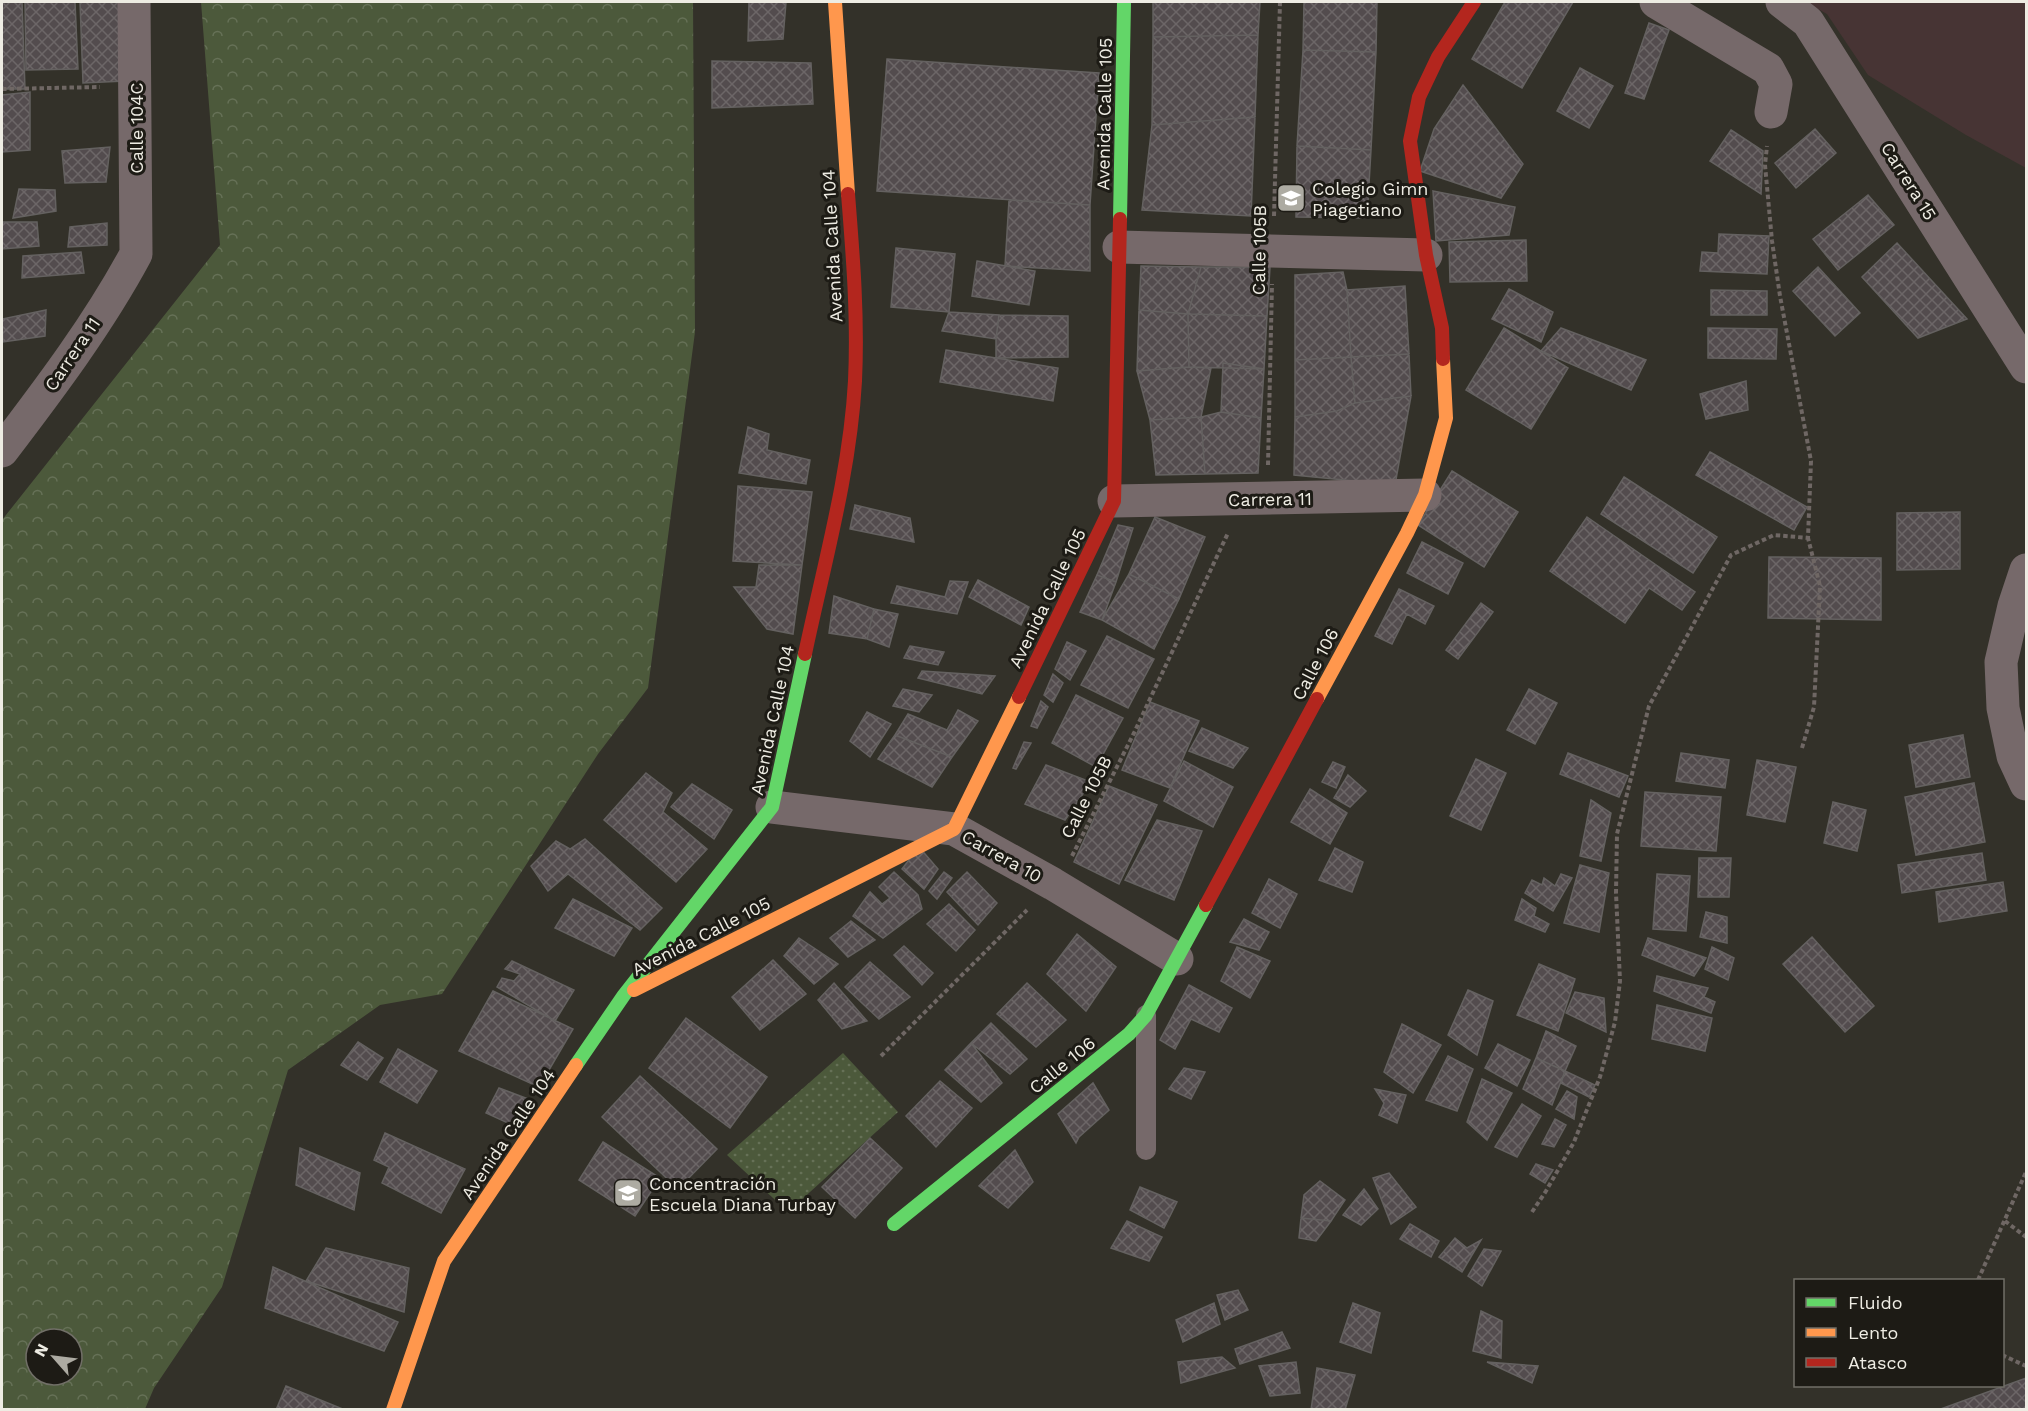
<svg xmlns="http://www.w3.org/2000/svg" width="2028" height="1411" font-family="'Work Sans',sans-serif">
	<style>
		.education { fill: #473434 }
		.grass { fill: url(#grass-dots) }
		.forest { fill: url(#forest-crowns); fill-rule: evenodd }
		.building { fill: url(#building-cross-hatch); stroke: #646160; stroke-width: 1.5 }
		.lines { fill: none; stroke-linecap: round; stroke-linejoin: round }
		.path { stroke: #6f6764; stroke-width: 4; stroke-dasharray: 4.5 3; stroke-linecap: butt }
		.lane { stroke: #76696a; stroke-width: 20 }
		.street { stroke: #76696a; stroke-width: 33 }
		.fast { stroke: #63d668; stroke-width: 14 }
		.slow { stroke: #ff974d; stroke-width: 14 }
		.jam { stroke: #b3261e; stroke-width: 14 }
		.labels { text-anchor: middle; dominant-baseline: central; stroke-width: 6; stroke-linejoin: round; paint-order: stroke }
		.street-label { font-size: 18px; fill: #eeece3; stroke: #1d1b15 }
		.poi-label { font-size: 18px; fill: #eeece3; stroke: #1d1b15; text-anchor: start }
	</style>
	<defs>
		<pattern id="grass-dots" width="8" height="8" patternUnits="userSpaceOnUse" patternTransform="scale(1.5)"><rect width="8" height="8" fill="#4c593b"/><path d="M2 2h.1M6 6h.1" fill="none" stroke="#667157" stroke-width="1.8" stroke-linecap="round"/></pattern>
		<pattern id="forest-crowns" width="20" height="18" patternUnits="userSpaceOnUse" patternTransform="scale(1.5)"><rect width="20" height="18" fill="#4c593b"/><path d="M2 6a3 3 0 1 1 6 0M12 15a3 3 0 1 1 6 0" fill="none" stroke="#667157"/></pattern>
		<pattern id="building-cross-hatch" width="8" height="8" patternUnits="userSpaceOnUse" patternTransform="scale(1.5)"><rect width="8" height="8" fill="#534c4e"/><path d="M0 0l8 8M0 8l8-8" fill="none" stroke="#6c6667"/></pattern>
	</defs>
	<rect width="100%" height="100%" fill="#333129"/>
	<!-- education -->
	<path class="education" d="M1805,2H2026V168L1966,135L1868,75L1827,14Z"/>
	<!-- grass -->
	<path class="grass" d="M843,1053L898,1112L788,1212L727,1155Z"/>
	<!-- forest -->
	<path class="forest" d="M201,2H693L695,332L648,688L598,754L442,994L380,1005L288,1070L222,1287L154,1388L145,1409H2V520L220,245ZM36,1339H72V1375H36Z"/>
	<!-- building -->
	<path class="building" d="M2,2H22L25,89H2Z
		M25,2H75L78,69L26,70Z
		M80,2H121L125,81L83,83Z
		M749,2H786L783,39L748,41Z
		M1153,2H1260L1258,35L1153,37Z
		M1304,2H1377L1376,52L1303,50Z
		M1505,2H1573L1522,88L1472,59Z
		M1649,23L1669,30L1644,99L1625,93Z
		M1258,35L1255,117L1152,125L1153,37Z
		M1303,50L1376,52L1371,150L1297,146Z
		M887,59L1099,73L1090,205L877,191Z
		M712,61L811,63L813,104L712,108Z
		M1580,68L1613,86L1589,128L1557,111Z
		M1463,85L1523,164L1501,198L1420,171L1434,129Z
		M30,92V150L2,152V95Z
		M1255,117L1251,216L1142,210L1152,125Z
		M1815,129L1836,153L1796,188L1775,163Z
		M1731,130L1763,151L1761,194L1710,161Z
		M1297,146L1371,150L1367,218L1296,217Z
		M110,147L106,182L65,183L62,151Z
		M19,189L55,190L56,211L13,218Z
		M1433,191L1515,207L1509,235L1436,241Z
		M1868,195L1894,225L1838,270L1813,239Z
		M1009,200L1090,205V271L1005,266Z
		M2,222H37L39,246L2,249Z
		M107,223V245L68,247L70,227Z
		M1719,234L1769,236L1767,274L1700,271L1702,252L1718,253Z
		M1526,240L1527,281L1450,282L1449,242Z
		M1897,243L1967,319L1918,338L1862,277Z
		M896,248L955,254L949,312L891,307Z
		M81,252L84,273L22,278L23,256Z
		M977,261L1035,271L1029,305L972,296Z
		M1141,266L1201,267L1188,314L1139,310Z
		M1201,267H1270L1267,316L1188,314Z
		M1818,267L1860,313L1835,336L1793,291Z
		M1343,272L1347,290L1351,357L1295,360V275Z
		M1405,286L1409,354L1351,357L1347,290Z
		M1509,289L1553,312L1541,342L1492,319Z
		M1711,290L1767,291V315H1711Z
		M46,310L45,336L3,342L2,319Z
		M1139,310L1188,314L1189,367L1137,371Z
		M949,312L999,315L996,339L942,331Z
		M1188,314L1267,316L1264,369L1189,367Z
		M999,315L1068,316V357L996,358V339Z
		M1504,328L1568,368L1531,429L1466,390Z
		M1561,328L1646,360L1631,390L1541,351Z
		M1708,328L1777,329L1776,359L1708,358Z
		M946,350L1058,368L1053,401L940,382Z
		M1409,354L1411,396L1355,403L1351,357Z
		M1351,357L1355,403L1337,411L1295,417V360Z
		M1223,363L1264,369L1261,418L1221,412Z
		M1189,367L1211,368L1201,417L1150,420L1137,371Z
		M1746,381L1748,410L1706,419L1700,394Z
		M1411,396L1395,485L1294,475L1295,417L1337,411L1355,403Z
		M1221,412L1261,418L1258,473L1205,474L1201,417Z
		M1201,417L1205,474L1156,475L1150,420Z
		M748,427L769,434L767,450L810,460L806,484L739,473Z
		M1710,452L1807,507L1794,530L1696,475Z
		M1452,471L1518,512L1484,567L1418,525Z
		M1624,477L1717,537L1693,573L1601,514Z
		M738,486L812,492L802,565L733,561Z
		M855,505L910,518L914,542L850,529Z
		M1960,512V569L1897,570V513Z
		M1155,517L1205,537L1179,599L1129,574Z
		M1587,517L1695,592L1682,610L1649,588L1625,623L1550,571Z
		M1118,525L1133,528L1116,582L1097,575Z
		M1422,542L1463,563L1448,594L1407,573Z
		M1769,557L1881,558V620L1768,618Z
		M759,565H802L793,634L767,629L734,587H756Z
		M1129,574L1179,599L1154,649L1102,620Z
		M1097,575L1116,582L1102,620L1080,612Z
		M978,580L1029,607L1021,625L969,597Z
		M950,581L968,582L957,614L891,603L897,586L945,597Z
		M1399,589L1434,606L1425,624L1407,614L1392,644L1375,636Z
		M834,596L874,609L867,639L829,633Z
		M1481,603L1493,612L1458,659L1446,650Z
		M874,609L898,614L889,647L867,639Z
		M1107,636L1154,659L1128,708L1081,685Z
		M1067,642L1086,651L1070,680L1055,669Z
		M910,646L944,652L938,665L904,658Z
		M922,671L995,676L982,694L918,678Z
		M1053,674L1063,683L1053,702L1044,695Z
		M903,689L932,695L919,712L893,706Z
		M1529,689L1557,703L1535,744L1507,730Z
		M1076,695L1123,718L1096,767L1052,743Z
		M1041,701L1048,707L1037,728L1031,726Z
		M1150,702L1199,721L1170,788L1122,770Z
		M958,710L978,721L952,757L895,735L908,714L947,730Z
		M867,712L891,724L870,757L850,741Z
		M1202,728L1248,748L1233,768L1189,751Z
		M895,735L952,757L932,787L878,759Z
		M1963,735L1970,777L1916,787L1909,745Z
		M1024,742L1031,743L1016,769L1013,768Z
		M1568,753L1628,776L1619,797L1560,774Z
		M1681,753L1729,760L1725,788L1676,781Z
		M1476,759L1506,773L1481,830L1450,816Z
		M1757,760L1796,767L1785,822L1747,815Z
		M1184,761L1233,787L1213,827L1164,801Z
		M1333,762L1345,767L1336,788L1322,782Z
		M1046,765L1091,782L1065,820L1025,804Z
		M646,773L672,793L663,812L707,849L676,882L604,820Z
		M1348,775L1366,791L1350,807L1334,798Z
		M1974,783L1985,842L1916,855L1905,797Z
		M692,784L732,810L714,839L671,807Z
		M1109,786L1157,805L1119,884L1074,862Z
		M1310,789L1347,813L1330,844L1291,822Z
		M1645,792L1721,797L1716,851L1641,846Z
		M1591,800L1611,813L1601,861L1580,856Z
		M1833,802L1866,810L1857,851L1824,843Z
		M1157,820L1202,831L1174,900L1125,880Z
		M585,839L662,908L640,930L568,874L548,891L531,866L556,841L570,849Z
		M919,847L938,869L924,889L902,869Z
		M1335,848L1363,862L1352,892L1319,880Z
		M1982,853L1986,880L1902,893L1898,865Z
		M1699,858H1731L1729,897H1698Z
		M1580,865L1609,873L1599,932L1564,923Z
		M894,872L918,895L922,909L883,938L853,916L870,892L882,904L890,898L879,887Z
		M944,872L952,878L937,899L929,891Z
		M967,872L997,903L978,925L947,892Z
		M1561,874L1572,878L1553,911L1525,893L1532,880L1542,885L1544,878L1555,886Z
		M1657,874L1690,876L1686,931L1653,929Z
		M1269,879L1297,894L1280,928L1252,913Z
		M2003,882L2007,911L1939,922L1936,892Z
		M573,899L632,928L614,956L555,928Z
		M1522,899L1536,908L1534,916L1549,924L1545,932L1515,920Z
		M949,904L975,930L956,951L927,924Z
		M1706,912L1727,917V943L1700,937Z
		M1244,919L1269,932L1259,950L1230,942Z
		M851,921L875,940L848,957L830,938Z
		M1077,934L1116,967L1086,1011L1047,974Z
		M1812,937L1874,1006L1845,1032L1783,964Z
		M799,938L838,964L814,984L784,956Z
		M1648,938L1706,958L1694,976L1642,955Z
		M904,946L933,973L922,985L894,955Z
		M1237,947L1270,961L1250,998L1221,981Z
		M1712,947L1734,958L1728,980L1705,969Z
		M773,960L806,994L760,1030L732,997Z
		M512,961L574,990L555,1021L497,987L502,978L514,981L520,974L505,969Z
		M870,962L910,997L879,1019L845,987Z
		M1539,964L1575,979L1558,1031L1517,1015Z
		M1657,976L1708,988L1704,997L1715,1002L1711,1013L1654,991Z
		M834,983L867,1021L842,1029L818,1000Z
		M1027,983L1066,1020L1036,1047L997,1014Z
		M1189,985L1232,1008L1219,1032L1191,1019L1175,1049L1160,1040Z
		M1468,990L1493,1001L1477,1055L1448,1035Z
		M493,991L573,1029L539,1087L459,1051Z
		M1575,992L1604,998L1606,1032L1566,1013Z
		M1657,1005L1712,1018L1705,1051L1652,1039Z
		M686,1018L767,1077L730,1128L649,1068Z
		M991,1023L1027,1059L1010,1074L971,1043Z
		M1402,1024L1441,1045L1413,1093L1384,1072Z
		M1546,1031L1576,1046L1565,1071L1536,1058Z
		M358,1042L383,1058L367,1080L341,1065Z
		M971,1043L1002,1083L981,1102L945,1070Z
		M1498,1044L1530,1060L1517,1086L1485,1068Z
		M398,1049L437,1071L417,1103L380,1082Z
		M1448,1056L1473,1069L1457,1111L1426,1100Z
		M1536,1058L1565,1071L1552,1105L1523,1089Z
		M1184,1068L1205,1072L1191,1099L1169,1089Z
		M1565,1071L1595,1085L1589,1097L1561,1083Z
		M640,1076L717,1149L678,1189L602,1117Z
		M1482,1079L1512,1093L1487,1140L1467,1122Z
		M940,1081L972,1108L936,1147L906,1116Z
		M1093,1083L1109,1110L1079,1137L1076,1143L1058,1114Z
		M499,1088L536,1102L521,1129L486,1113Z
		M1375,1089L1406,1095L1397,1123L1379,1115L1384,1103Z
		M1567,1091L1577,1097L1574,1119L1556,1109Z
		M1522,1104L1541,1116L1517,1157L1495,1147Z
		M1555,1119L1566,1125L1554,1147L1542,1144Z
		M385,1133L465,1169L441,1213L382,1183L389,1167L374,1160Z
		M870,1138L902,1168L855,1218L822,1187Z
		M603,1142L660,1178L635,1216L579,1180Z
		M300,1148L360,1173L354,1210L296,1185Z
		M1015,1150L1033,1182L1008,1208L979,1186Z
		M1536,1164L1553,1170L1545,1183L1530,1174Z
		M1389,1173L1416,1207L1391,1224L1373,1178Z
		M1320,1181L1345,1200L1331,1221L1301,1218L1304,1195Z
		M1140,1187L1177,1202L1164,1228L1130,1210Z
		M1364,1189L1378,1209L1361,1225L1343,1215Z
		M1301,1218L1331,1221L1316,1241L1299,1238Z
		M1127,1221L1162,1237L1149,1261L1111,1248Z
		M1410,1224L1439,1241L1431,1257L1400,1239Z
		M1455,1238L1467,1248L1481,1240L1462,1272L1439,1257Z
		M326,1248L409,1268L404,1312L306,1281Z
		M1484,1249L1501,1251L1482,1286L1468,1276Z
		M273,1267L398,1322L384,1351L265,1308Z
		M1238,1290L1248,1310L1225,1320L1217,1295Z
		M1214,1303L1220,1324L1183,1342L1176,1320Z
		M1353,1303L1380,1313L1371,1353L1340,1342Z
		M1481,1311L1502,1321L1501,1358L1473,1351Z
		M1282,1332L1290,1348L1240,1364L1235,1349Z
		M1222,1357L1235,1368L1181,1383L1178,1362Z
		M1296,1362L1300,1393L1270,1396L1259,1366Z
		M1487,1362L1538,1366L1532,1383Z
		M1317,1368L1355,1375L1345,1410H1311Z
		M2026,1378V1410H1938Z
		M286,1386L345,1410H276Z"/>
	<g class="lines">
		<!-- path -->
		<path class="path" d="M2,89L100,87
			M1274,216L1280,2
			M1268,465L1272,284
			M1802,748L1814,707L1820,586L1808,538
			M1072,856L1134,733L1228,533
			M881,1056L1027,910
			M1532,1212L1546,1191L1574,1142L1600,1077L1615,1022L1620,981L1616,893L1617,834L1649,706L1731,555L1774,535L1808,538L1811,461L1780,296L1772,241L1765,165L1767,146
			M2005,1221L2026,1237
			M1978,1280L2026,1172
			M2002,1355L2026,1366"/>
		<!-- lane -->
		<path class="lane" d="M1146,1015V1150"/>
		<!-- street -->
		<path class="street" d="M1656,2L1768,69L1776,84L1771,112
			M1782,2L1808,22L2026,367
			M1119,247L1426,255
			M2,451C50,388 99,323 136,254L134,2
			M1114,501L1425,495
			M2026,570L2014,606L2001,662L2003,708L2013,756L2026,784
			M772,807L954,829L1053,884L1177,959"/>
		<!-- fast -->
		<path class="fast" d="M1120,219L1124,2
			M576,1065L624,995L772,807L805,654
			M894,1224L1129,1034L1146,1015L1206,905"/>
		<!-- slow -->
		<path class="slow" d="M835,2L848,194
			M1317,699L1407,533L1425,495L1446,418L1443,359
			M634,990L954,829L1019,697
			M393,1410L444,1261L576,1065"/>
		<!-- jam -->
		<path class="jam" d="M1443,359L1442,328L1426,255L1410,141L1419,97L1438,57L1474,2
			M805,654C824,564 850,473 855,381C858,318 853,256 848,194
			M1019,697L1114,501L1120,219
			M1206,905L1317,699"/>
	</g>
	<!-- icons -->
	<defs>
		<g id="school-square" transform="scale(1.5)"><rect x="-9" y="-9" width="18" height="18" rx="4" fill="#adaba2" stroke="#1d1b15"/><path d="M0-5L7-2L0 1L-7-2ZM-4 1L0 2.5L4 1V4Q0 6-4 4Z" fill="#fff"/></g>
	</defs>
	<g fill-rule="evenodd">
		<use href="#school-square" x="1291" y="198"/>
		<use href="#school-square" x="628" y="1193"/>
	</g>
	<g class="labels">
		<!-- street labels -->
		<g class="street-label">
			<text transform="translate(1104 114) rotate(-89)">Avenida Calle 105</text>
			<text transform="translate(136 128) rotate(-90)">Calle 104C</text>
			<text transform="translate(1909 181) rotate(58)">Carrera 15</text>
			<text transform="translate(832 246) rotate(-93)">Avenida Calle 104</text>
			<text transform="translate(1259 250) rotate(-89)">Calle 105B</text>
			<text transform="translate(72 354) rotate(-56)">Carrera 11</text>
			<text transform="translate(1270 499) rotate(-1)">Carrera 11</text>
			<text transform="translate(1047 598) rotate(-64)">Avenida Calle 105</text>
			<text transform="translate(1315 664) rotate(-62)">Calle 106</text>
			<text transform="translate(772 720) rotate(-78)">Avenida Calle 104</text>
			<text transform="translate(1086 797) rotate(-63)">Calle 105B</text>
			<text transform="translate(1002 856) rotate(29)">Carrera 10</text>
			<text transform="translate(701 936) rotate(-27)">Avenida Calle 105</text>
			<text transform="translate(1062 1065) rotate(-39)">Calle 106</text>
			<text transform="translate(508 1134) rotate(-56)">Avenida Calle 104</text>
		</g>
		<!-- poi labels -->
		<g class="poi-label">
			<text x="1312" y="188">Colegio Gimn<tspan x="1312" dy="21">Piagetiano</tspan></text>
			<text x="649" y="1183">Concentración<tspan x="649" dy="21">Escuela Diana Turbay</tspan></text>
		</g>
	</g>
	<!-- border -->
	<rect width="2028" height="1411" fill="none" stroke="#eeece3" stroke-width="6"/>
	<!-- legend -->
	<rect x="1794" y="1279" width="210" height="108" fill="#1d1b15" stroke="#716f67" stroke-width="1.5"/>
	<rect x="1806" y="1298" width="30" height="9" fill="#63d668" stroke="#716f67" stroke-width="1.5"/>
	<text x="1848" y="1309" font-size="18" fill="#eeece3">Fluido</text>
	<rect x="1806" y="1328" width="30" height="9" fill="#ff974d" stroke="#716f67" stroke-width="1.5"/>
	<text x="1848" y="1339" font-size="18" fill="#eeece3">Lento</text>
	<rect x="1806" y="1358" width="30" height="9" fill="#b3261e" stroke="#716f67" stroke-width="1.5"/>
	<text x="1848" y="1369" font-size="18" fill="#eeece3">Atasco</text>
	<!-- north arrow -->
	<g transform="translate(54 1357) rotate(298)"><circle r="28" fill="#1d1b15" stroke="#716f67" stroke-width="1.5"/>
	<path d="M0-4.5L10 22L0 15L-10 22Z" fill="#adaba2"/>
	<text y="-9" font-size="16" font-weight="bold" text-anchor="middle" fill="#eeece3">N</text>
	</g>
</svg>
